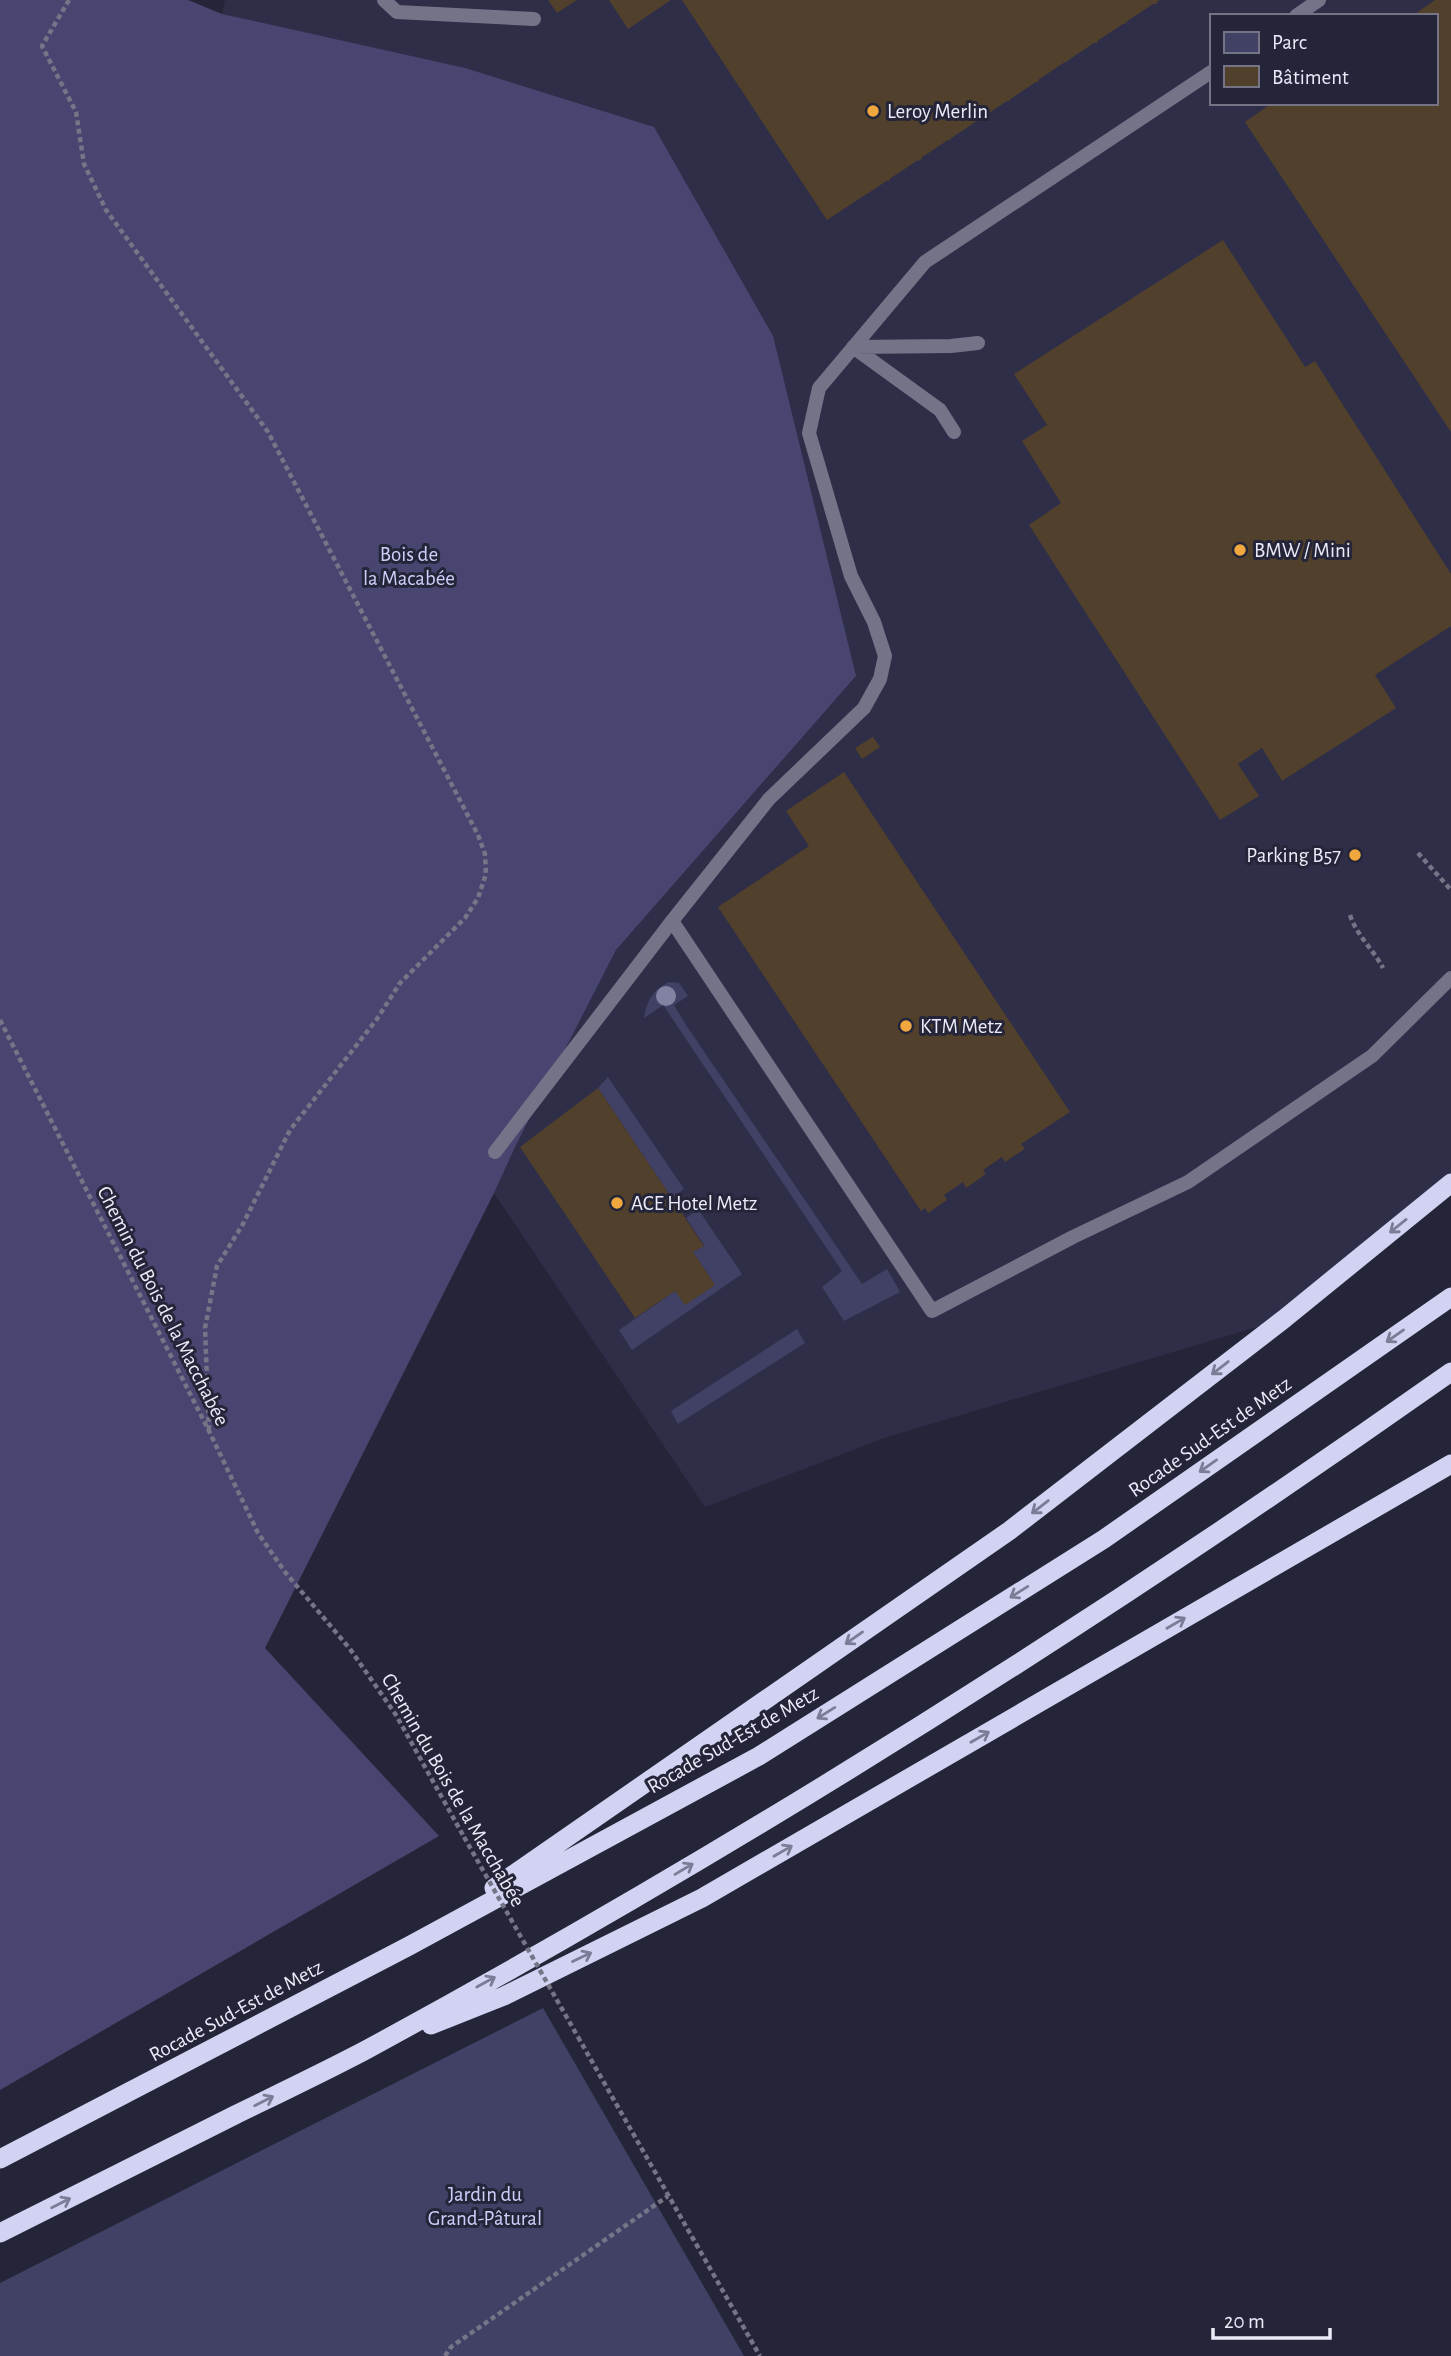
<svg xmlns="http://www.w3.org/2000/svg" width="1451" height="2356" font-family="'Alegreya Sans',sans-serif">
	<style>
		.built { fill: #2f2e49; fill-rule: evenodd }
		.green { fill: #414065 }
		.forest { fill: #484671 }
		.building { fill: #50402c }
		.lines { fill: none; stroke-linecap: round; stroke-linejoin: round }
		.path { stroke: #757587; stroke-width: 4.5; stroke-dasharray: 5 3.5; stroke-linecap: butt }
		.service { stroke: #747488; stroke-width: 14 }
		.trunk { stroke: #d2d2f2; stroke-width: 19 }
		.path-bridge { stroke: #757587; stroke-width: 4.5; stroke-dasharray: 5 3.5; stroke-linecap: butt }
		.tree { fill: #8282a3 }
		.oneway { stroke: #7c7c96 }
		.poi-dot { fill: #efa73e; stroke: #252539; stroke-width: 2.5 }
		.labels { text-anchor: middle; dominant-baseline: central; stroke-width: 6; stroke-linejoin: round; paint-order: stroke }
		.poi-label { font-size: 21px; fill: #eaeaf8; stroke: #252539; text-anchor: start }
		.park-label { font-size: 21px; fill: #cecefa; stroke: #252539 }
		.street-label { font-size: 21px; fill: #eaeaf8; stroke: #252539 }
	</style>
	<rect width="100%" height="100%" fill="#252539"/>
	<!-- built -->
	<path class="built" d="M225,0H1451V1183L1284,1319L887,1437L705,1507L494,1193L517,1143L616,950L856,676L222,14ZM1211,16H1435V103H1211Z"/>
	<!-- green -->
	<path class="green" d="M669,982L679,983L688,996L674,1005L686,1025L862,1284L887,1269L900,1292L844,1321L822,1287L842,1271L663,1005L644,1018C647,1000 653,990 669,982Z
		M608,1077L684,1189L672,1198L598,1088Z
		M698,1209L742,1274L632,1350L619,1330L675,1291L686,1304L715,1285L693,1252L704,1245L686,1218Z
		M797,1329L805,1343L678,1424L671,1411Z
		M543,2008L744,2356H0V2283Z"/>
	<!-- forest -->
	<path class="forest" d="M0,0H188L222,14L465,68L654,127L773,336L856,676L616,950L517,1143L494,1193L265,1648L439,1836L0,2090Z"/>
	<!-- building -->
	<path class="building" d="M548,0H577L557,13Z
		M609,0H671L628,29Z
		M682,0H1159L1156,4H1153L1126,22L1127,23L1123,24L1097,41L1098,43H1094L1067,61L1068,62H1065L1038,80L1039,82H1036L1009,100L1010,101H1007L950,139L951,140H948L921,158L922,159L919,161L918,160L891,178L888,182V180L827,220Z
		M1435,0H1451V432L1245,122L1272,103H1435V16H1412Z
		M1223,240L1305,367L1315,361L1451,574V626L1375,675L1396,708L1282,781L1262,748L1238,764L1259,796L1220,820L1029,525L1061,503L1022,441L1047,425L1014,374Z
		M873,737L880,747L862,759L855,748Z
		M844,772L1070,1112L1021,1144L1025,1149L1005,1162L1002,1157L983,1170L986,1174L966,1188L963,1182L944,1195L947,1200L928,1213L925,1208L921,1211L718,907L809,846L786,811Z
		M598,1088L704,1246L693,1252L715,1285L685,1305L675,1291L635,1318L520,1147Z"/>
	<g class="lines">
		<!-- path -->
		<path class="path" d="M69,0L42,46L76,112L84,164L106,210L268,432L478,835L485,854L486,874L478,898L465,918L400,983L377,1019L290,1130L243,1224L217,1266L205,1328L209,1431
			M1418,853L1451,890
			M1350,915C1357,936 1373,949 1383,968
			M0,1020L209,1431L258,1533L285,1572L350,1649L396,1715L464,1837
			M679,1209L691,1200
			M578,2037L760,2356
			M445,2356L451,2347L668,2196"/>
		<!-- service -->
		<path class="service" d="M384,0L397,12L534,19
			M1296,16L1319,0
			M853,347L940,410L954,432
			M853,347L951,346L978,343
			M672,921L932,1311L1073,1237L1188,1182L1372,1056L1451,978
			M495,1152L672,921L769,799L864,708L880,679L885,656L874,622L851,576L809,433L819,388L925,262L1211,72"/>
		<!-- trunk -->
		<path class="trunk" d="M494,1888L1009,1531L1284,1319L1451,1183
			M431,2025L504,1996L702,1898L1451,1464
			M0,2159L409,1946L759,1756L1104,1539L1451,1297
			M0,2233C78,2194 157,2154 235,2115C278,2094 322,2073 364,2051C740,1847 1102,1618 1451,1372"/>
		<!-- path-bridge -->
		<path class="path-bridge" d="M464,1837L578,2037"/>
	</g>
	<!-- trees -->
	<circle class="tree" cx="666" cy="996" r="10"/>
	<!-- one-way arrows -->
	<defs><path id="oneway-shaft" d="M-6 0H5M1.5-3L5.5 0L1.5 3" fill="none" stroke-width="1.6" stroke-linecap="round" stroke-linejoin="round" transform="scale(1.75)"/></defs>
	<g class="oneway">
		<use href="#oneway-shaft" transform="translate(1398 1226) rotate(141)"/>
		<use href="#oneway-shaft" transform="translate(1395 1336) rotate(145)"/>
		<use href="#oneway-shaft" transform="translate(1220 1368) rotate(142)"/>
		<use href="#oneway-shaft" transform="translate(1208 1466) rotate(145)"/>
		<use href="#oneway-shaft" transform="translate(1040 1507) rotate(142)"/>
		<use href="#oneway-shaft" transform="translate(1019 1592) rotate(148)"/>
		<use href="#oneway-shaft" transform="translate(1176 1623) rotate(-30)"/>
		<use href="#oneway-shaft" transform="translate(854 1638) rotate(145)"/>
		<use href="#oneway-shaft" transform="translate(826 1713) rotate(148)"/>
		<use href="#oneway-shaft" transform="translate(980 1737) rotate(-30)"/>
		<use href="#oneway-shaft" transform="translate(783 1851) rotate(-30)"/>
		<use href="#oneway-shaft" transform="translate(684 1869) rotate(-31)"/>
		<use href="#oneway-shaft" transform="translate(582 1957) rotate(-26)"/>
		<use href="#oneway-shaft" transform="translate(486 1982) rotate(-29)"/>
		<use href="#oneway-shaft" transform="translate(264 2101) rotate(-27)"/>
		<use href="#oneway-shaft" transform="translate(61 2203) rotate(-27)"/>
	</g>
	<!-- markers -->
	<g class="poi-dot">
		<circle cx="873" cy="111" r="7"/>
		<circle cx="1240" cy="550" r="7"/>
		<circle cx="1355" cy="855" r="7"/>
		<circle cx="906" cy="1026" r="7"/>
		<circle cx="617" cy="1203" r="7"/>
	</g>
	<g class="labels">
		<!-- poi labels -->
		<g class="poi-label">
			<text x="887" y="111">Leroy Merlin</text>
			<text x="1254" y="550">BMW / Mini</text>
			<text x="1341" y="855" text-anchor="end">Parking B57</text>
			<text x="920" y="1026">KTM Metz</text>
			<text x="631" y="1203">ACE Hotel Metz</text>
		</g>
		<!-- park labels -->
		<g class="park-label">
			<text x="409" y="554">Bois de<tspan x="409" dy="24">la Macabée</tspan></text>
			<text x="485" y="2194">Jardin du<tspan x="485" dy="24">Grand-Pâtural</tspan></text>
		</g>
		<!-- street labels -->
		<g class="street-label">
			<text transform="translate(163 1306) rotate(63)">Chemin du Bois de la Macchabée</text>
			<text transform="translate(1210 1437) rotate(-35)">Rocade Sud-Est de Metz</text>
			<text transform="translate(733 1740) rotate(-30)">Rocade Sud-Est de Metz</text>
			<text transform="translate(453 1790) rotate(60)">Chemin du Bois de la Macchabée</text>
			<text transform="translate(236 2011) rotate(-28)">Rocade Sud-Est de Metz</text>
		</g>
	</g>
	<!-- legend -->
	<rect x="1210" y="14" width="228" height="91" fill="#252539" stroke="#747485" stroke-width="2"/>
	<rect x="1224" y="32" width="35" height="21" fill="#414065" stroke="#747485" stroke-width="2"/>
	<text x="1272" y="49" font-size="21" fill="#eaeaf8">Parc</text>
	<rect x="1224" y="66" width="35" height="21" fill="#50402c" stroke="#747485" stroke-width="2"/>
	<text x="1272" y="84" font-size="21" fill="#eaeaf8">Bâtiment</text>
	<!-- scale -->
	<path d="M1213 2328v10h117v-10" fill="none" stroke="#eaeaf8" stroke-width="3.5"/>
	<text x="1224" y="2328" font-size="21" fill="#eaeaf8" stroke="#252539" stroke-width="5" paint-order="stroke">20 m</text>
</svg>
